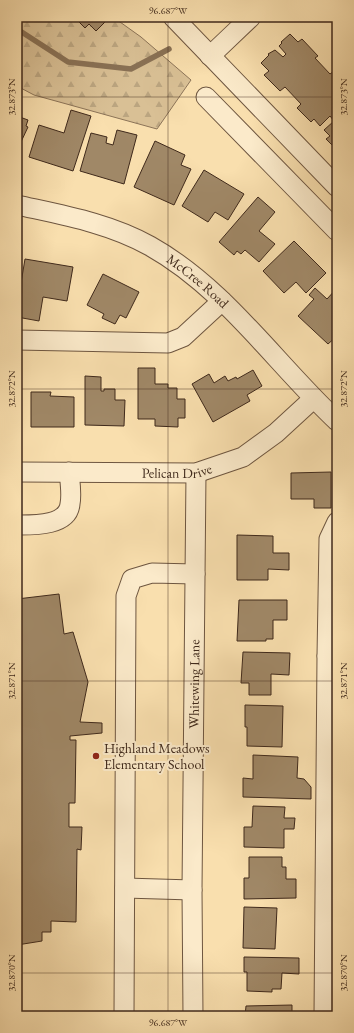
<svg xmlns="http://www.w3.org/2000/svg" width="354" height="1033" font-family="'EB Garamond',serif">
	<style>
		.forest { fill: url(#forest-firs); stroke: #8c7458 }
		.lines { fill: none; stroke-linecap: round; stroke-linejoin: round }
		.stream { stroke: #897155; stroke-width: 5.5 }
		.building { fill: #a08867; stroke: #3f291b }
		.minor-casing { stroke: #6e5640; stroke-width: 21 }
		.minor { stroke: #fbeaca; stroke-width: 19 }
		.ticks { fill: none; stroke: #3f291b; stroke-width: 1; stroke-opacity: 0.45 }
		.poi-dot { fill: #8f2418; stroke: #fbeaca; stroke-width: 1.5 }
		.labels { text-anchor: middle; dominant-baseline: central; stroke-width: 4; stroke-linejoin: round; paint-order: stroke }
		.street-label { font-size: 14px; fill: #3f291b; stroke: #fbeaca }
		.poi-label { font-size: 14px; fill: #3f291b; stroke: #fbeaca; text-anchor: start }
		.neatline { fill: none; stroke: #3f291b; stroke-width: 1.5 }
		.ticks-label { font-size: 10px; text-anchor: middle; fill: #3f291b }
	</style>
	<defs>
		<pattern id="forest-firs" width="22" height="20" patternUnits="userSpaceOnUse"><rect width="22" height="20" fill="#d9c095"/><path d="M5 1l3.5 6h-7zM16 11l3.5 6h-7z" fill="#bba580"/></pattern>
	</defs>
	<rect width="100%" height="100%" fill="#f9dfae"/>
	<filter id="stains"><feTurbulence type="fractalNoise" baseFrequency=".005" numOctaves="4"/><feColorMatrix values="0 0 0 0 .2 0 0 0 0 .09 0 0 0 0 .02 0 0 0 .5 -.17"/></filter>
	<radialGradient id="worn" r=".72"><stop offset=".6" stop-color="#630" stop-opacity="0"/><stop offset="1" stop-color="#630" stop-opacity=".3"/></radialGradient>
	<!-- forest -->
	<path class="forest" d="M17,17H113L141,37L191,80L157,129L34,95L17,86Z"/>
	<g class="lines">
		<!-- stream -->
		<path class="stream" d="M17,29L68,62L131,69L169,49"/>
	</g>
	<!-- building -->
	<path class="building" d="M74,17H110L96,31L89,24L85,28Z
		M290,34L298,42L302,39L318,56L315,58L330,74L334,71L337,74V150L326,139L330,136L324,130L334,121L330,116L320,126L314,119L311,122L297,108L301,104L285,87L280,91L264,75L269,71L261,63L269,55L268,54L275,50L283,57L286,54L279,46L282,43L281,42Z
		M71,110L91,116L73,171L29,157L39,125L64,133Z
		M17,116L28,120L26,126L28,127L20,144L17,142Z
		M117,130L137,135L124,184L80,171L91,133L107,137L106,143L113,145Z
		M155,141L185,155L181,165L191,169L174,205L134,187Z
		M204,170L244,194L228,220L215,212L208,222L182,206Z
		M258,197L275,212L259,231L275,244L259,262L245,250L241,254L237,251L234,255L219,242Z
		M294,241L326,273L306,293L296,282L284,293L263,271Z
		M25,259L73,267L67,301L43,297L39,321L17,317V307Z
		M103,274L139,292L126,318L120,315L115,324L102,318L104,314L87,305Z
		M315,288L327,299L337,288V336L328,344L298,316L314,299L309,295Z
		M138,368H155V384H168V388H177V399H185V418H178V427L155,426V419H138Z
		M253,370L262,386L247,395L250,401L213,422L192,384L209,374L214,383L225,376L228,381L236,377L237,379Z
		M85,376L101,377V391H104V389H115V400H125L124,426L85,425Z
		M31,392H51L50,396L74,397V427H31Z
		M17,394H21V419H17Z
		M331,472V508H314V499H291V473Z
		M237,535L273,536V553H289V570L268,569V580H237Z
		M59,594L64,634L73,632L88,682L80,722L102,723V733L70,736V740H76L75,803H69V827H82L81,850L77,849L76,922L51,921V932H42V941L17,945V599Z
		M239,600H287V620H273V639H266V641H237Z
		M243,652L290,653L289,675L271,674V695H249V683H241Z
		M245,705L283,706L282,747L247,746V727H245Z
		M253,755L298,757L297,778L304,779L311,787V799L243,797V778L253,779Z
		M253,806L285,807L284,818H295L294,829H284V848L244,847V827H252Z
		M249,857H282V867H286V879H296V898L244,899V878H249Z
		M244,907L277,908L275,949L243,948Z
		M244,957L299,958V974L282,973L281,989H272V992L247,991V972H244Z
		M292,1005V1015L300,1016H245L246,1006Z"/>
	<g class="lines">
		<!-- minor casing -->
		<g class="minor-casing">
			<g id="minor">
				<path d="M173,17L337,187"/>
				<path d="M210,56L251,17"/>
				<path d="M206,97L337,231"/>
				<path id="s1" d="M17,205C62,215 109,223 150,246C225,288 275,363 337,421"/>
				<path d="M17,340L168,343L183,337L222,301"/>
				<path id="s2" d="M17,472L196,473L243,457L276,433L313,399"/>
				<path d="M337,522L329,539L327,656H337"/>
				<path d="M17,525C34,525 68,526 70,504C72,494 70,482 69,472"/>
				<path d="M125,888L192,890"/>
				<path d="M124,1016L126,596L132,579L152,573L195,574"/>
				<path id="s3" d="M193,1016L192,890L196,473"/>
				<path d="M324,1016L327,656"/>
			</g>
		</g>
		<!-- minor -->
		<use href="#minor" class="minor"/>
	</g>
	<!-- ticks -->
	<path class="ticks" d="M168,17V1016M17,97H337M17,389H337M17,681H337M17,973H337"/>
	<!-- markers -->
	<circle class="poi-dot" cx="96" cy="756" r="4"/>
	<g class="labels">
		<!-- street labels -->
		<g class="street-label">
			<text stroke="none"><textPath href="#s1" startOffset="199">McCree Road</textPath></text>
			<text stroke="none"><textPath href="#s2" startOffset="160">Pelican Drive</textPath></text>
			<text stroke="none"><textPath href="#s3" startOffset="332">Whitewing Lane</textPath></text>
		</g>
		<!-- poi labels -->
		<g class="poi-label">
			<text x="104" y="748">Highland Meadows<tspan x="104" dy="16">Elementary School</tspan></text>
		</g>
	</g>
	<!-- margin -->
	<rect width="354" height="1033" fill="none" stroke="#f9dfae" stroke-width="44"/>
	<rect x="22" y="22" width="310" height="989" class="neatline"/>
	<g class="ticks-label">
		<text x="168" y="14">96.687°W</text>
		<text transform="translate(11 97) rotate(-90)" y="4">32.873°N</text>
		<text transform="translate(343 97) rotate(-90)" y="4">32.873°N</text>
		<text transform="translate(11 389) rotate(-90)" y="4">32.872°N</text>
		<text transform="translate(343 389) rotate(-90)" y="4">32.872°N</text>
		<text transform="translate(11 681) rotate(-90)" y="4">32.871°N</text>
		<text transform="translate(343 681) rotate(-90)" y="4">32.871°N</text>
		<text transform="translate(11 973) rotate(-90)" y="4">32.870°N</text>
		<text transform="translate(343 973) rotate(-90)" y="4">32.870°N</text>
		<text x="168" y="1026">96.687°W</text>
	</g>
	<rect width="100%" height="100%" filter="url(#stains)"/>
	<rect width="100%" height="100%" fill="url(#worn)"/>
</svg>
